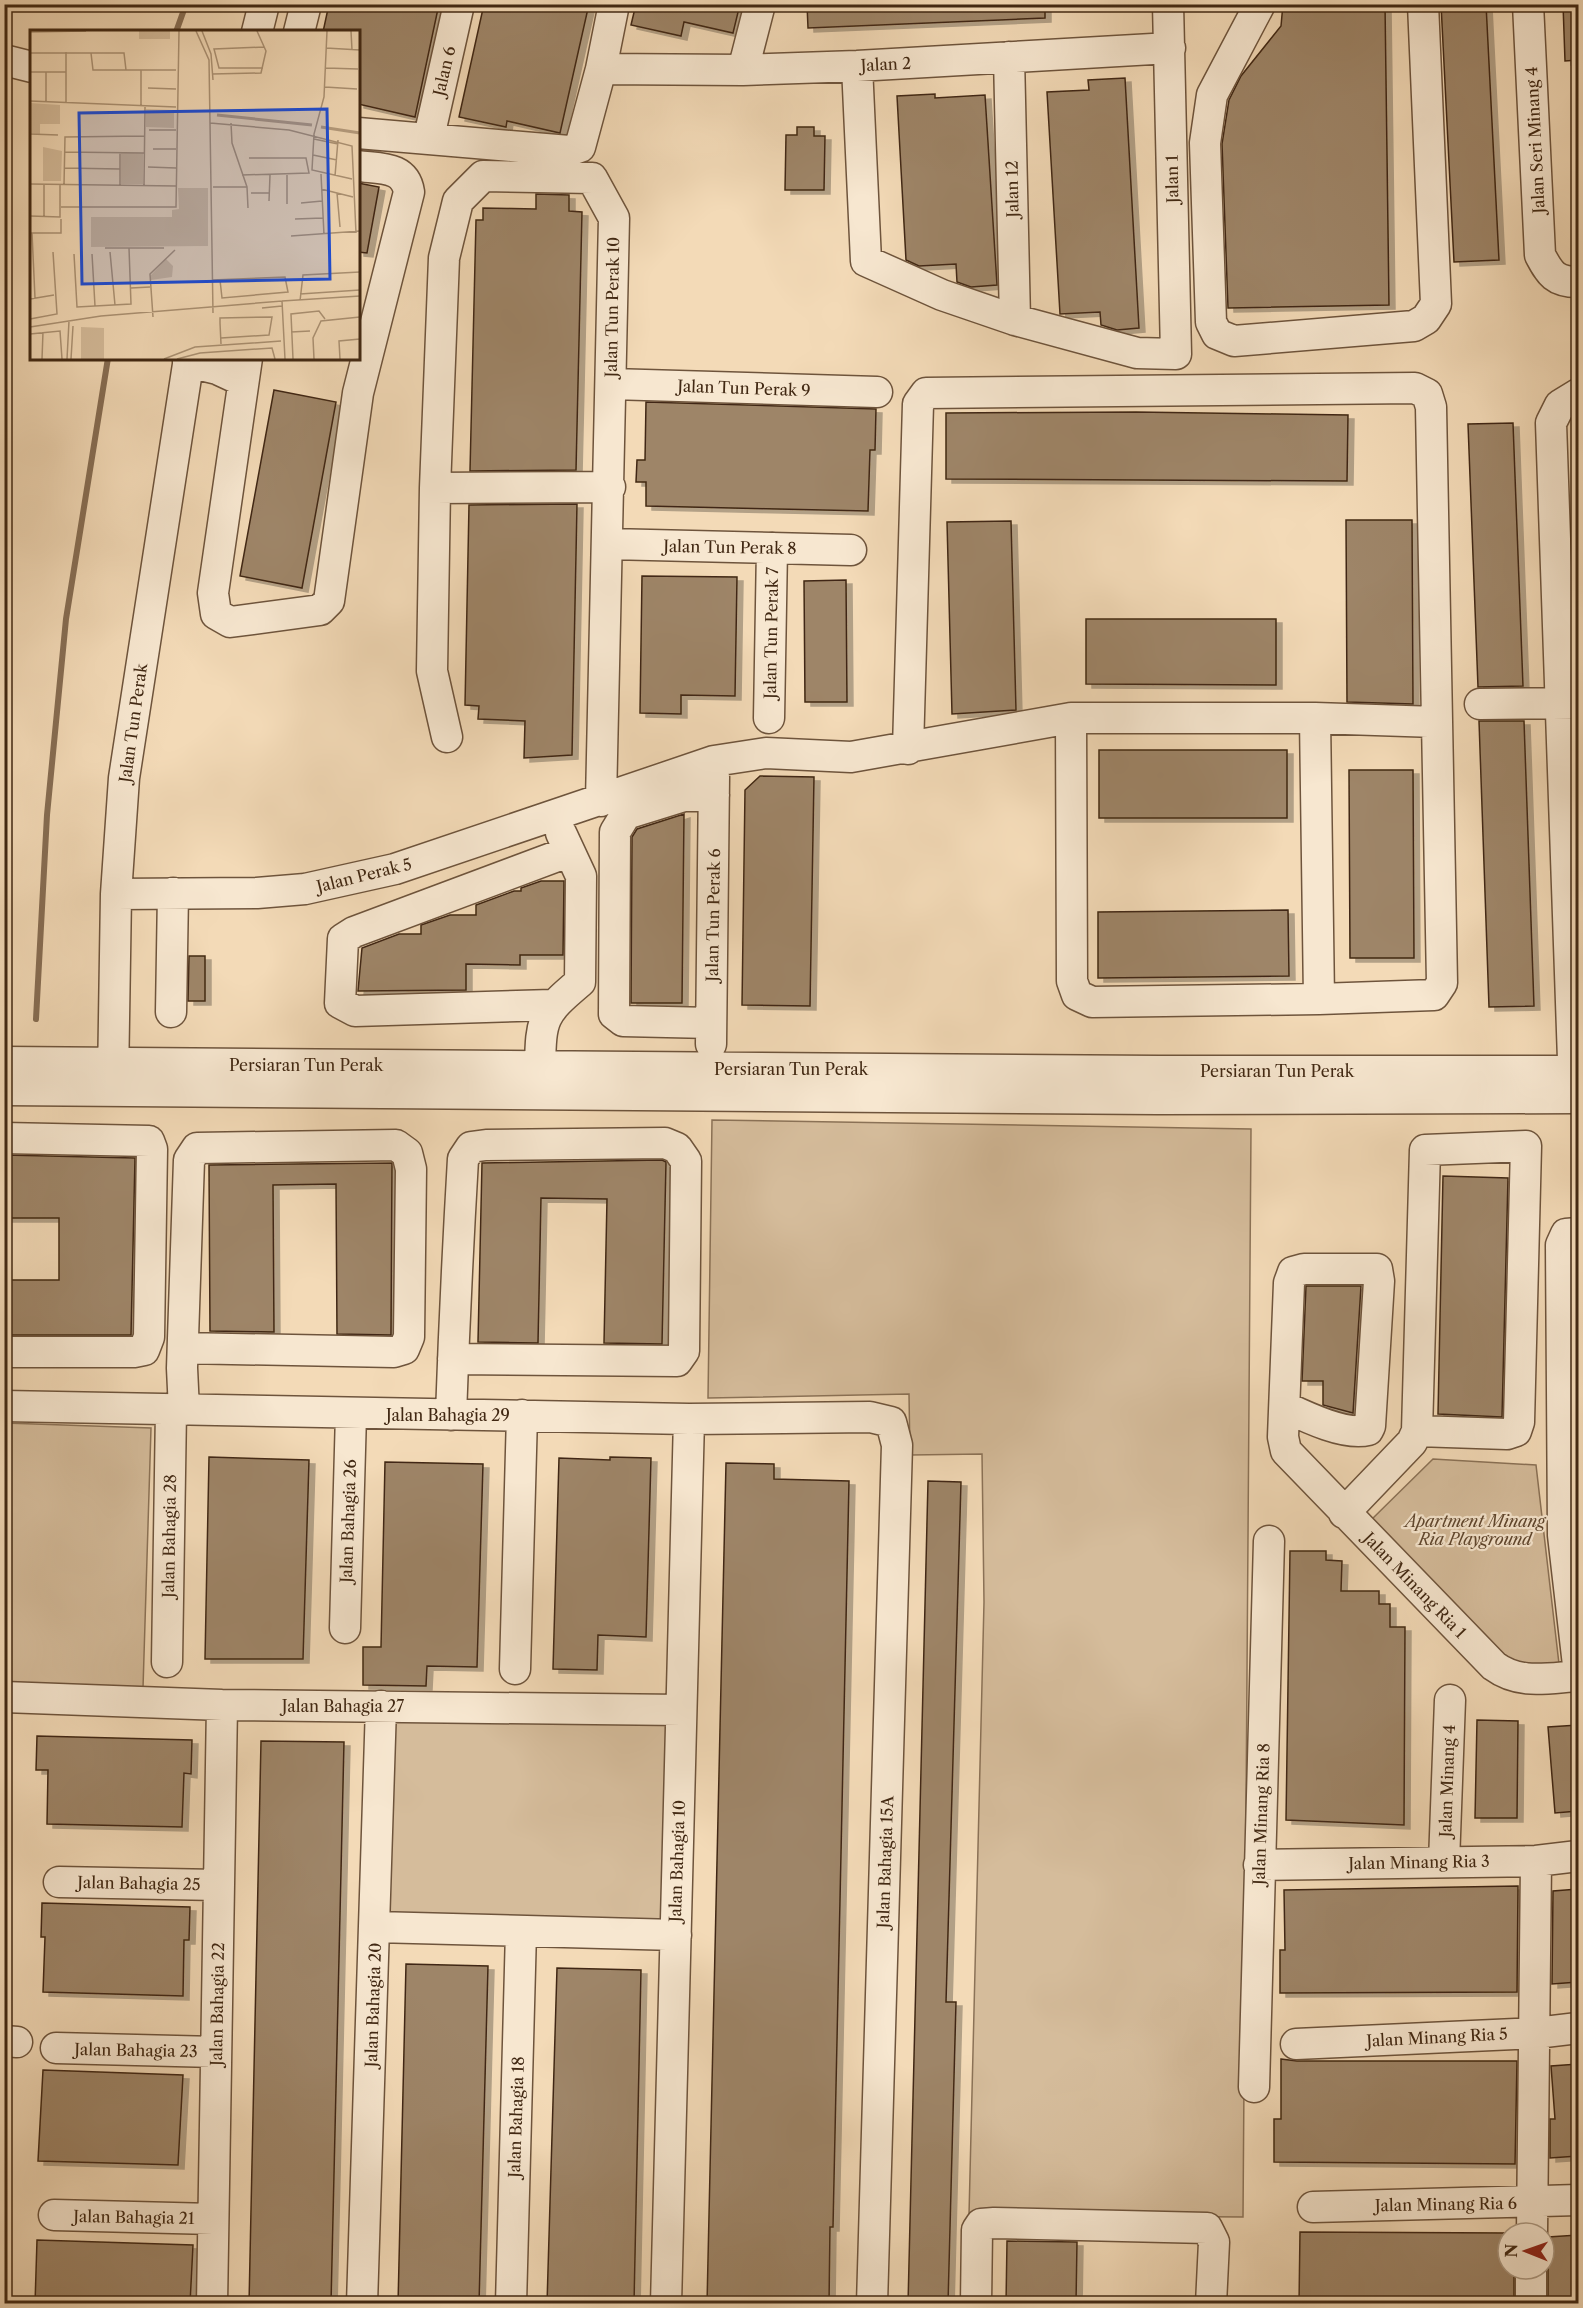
<svg xmlns="http://www.w3.org/2000/svg" width="1583" height="2308" font-family="'Libre Caslon Text',serif">
	<style>
		.green { fill: #d5bc9b; stroke: #8b7257; stroke-width: 1.5 }
		.lines { fill: none; stroke-linecap: round; stroke-linejoin: round }
		.stream { stroke: #876e54; stroke-width: 6 }
		.building { fill: #9e8568; stroke: #412813; stroke-width: 1.5; filter: url(#shadow) }
		.minor-casing { stroke: #6e543c; stroke-width: 33 }
		.minor { stroke: #f7e7d0; stroke-width: 30 }
		.labels { text-anchor: middle; dominant-baseline: central; stroke-width: 4.5; stroke-linejoin: round; paint-order: stroke }
		.street-label { font-size: 16px; fill: #412813; stroke: #f7e7d0 }
		.park-label { font-size: 16px; font-style: italic; fill: #5f462e; stroke: #f7e7d0 }
		.inset-river { fill: none; stroke: #b69d7f; stroke-width: 3 }
		.inset-road { fill: none; stroke: #ac9375; stroke-width: 1.5 }
		.view { fill: #1d4ed8; fill-opacity: 0.15; stroke: #1d4ed8; stroke-width: 3 }
		.inset-edge { fill: none; stroke: #412813; stroke-width: 3 }
	</style>
	<defs>
		<filter id="shadow"><feDropShadow dx="6" dy="4" stdDeviation="0" flood-color="#0004"/></filter>
	</defs>
	<rect width="100%" height="100%" fill="#f3dab7"/>
	<filter id="stains"><feTurbulence type="fractalNoise" baseFrequency=".00333" numOctaves="4"/><feColorMatrix values="0 0 0 0 .2 0 0 0 0 .09 0 0 0 0 .02 0 0 0 .5 -.17"/></filter>
	<radialGradient id="worn" r=".72"><stop offset=".6" stop-color="#630" stop-opacity="0"/><stop offset="1" stop-color="#630" stop-opacity=".3"/></radialGradient>
	<!-- green -->
	<path class="green" d="M712,1120L1251,1129L1243,2217L969,2215L984,1602L982,1454L910,1455L909,1394L708,1398Z
		M5,1423L151,1428L143,1688L5,1684Z
		M1433,1459L1536,1465L1559,1664H1512L1369,1522Z
		M384,1718L668,1722L663,1925L377,1919Z"/>
	<g class="lines">
		<!-- stream -->
		<path class="stream" d="M176,32L186,4
			M36,1019L47,815L66,619L108,358"/>
	</g>
	<!-- building -->
	<path class="building" d="M329,4H439L415,117L358,104V32H323Z
		M484,4H589L560,133L507,121L506,127L459,117Z
		M636,4H740L733,33L684,22L681,36L631,25Z
		M807,4H1045V18L808,28Z
		M1283,4H1385L1389,305L1228,308L1222,144L1229,100L1241,76L1281,26Z
		M1441,4H1486L1499,260L1454,262Z
		M1563,4H1578V60L1565,61Z
		M1125,78L1139,328L1117,330L1101,325L1100,312L1060,314L1047,92L1089,90L1088,80Z
		M935,94V98L985,95L997,285L971,287L957,282L956,264L919,266L906,260L897,96Z
		M797,127H814V136H825L824,190H785L786,135H797Z
		M358,183L379,187L367,253L358,252Z
		M536,194L569,195V211L582,212L576,470L470,471L476,220H483V208L536,209Z
		M274,390L336,402L302,588L240,576Z
		M646,402L876,409L875,450H870L868,511L646,506V482H636L637,460H645Z
		M1136,412L1348,415L1347,481L946,479V413Z
		M1513,423L1523,686L1478,687L1468,424Z
		M577,504L572,755L524,758L525,721L478,719L479,706L465,705L469,505Z
		M1346,520H1412L1413,704L1347,702Z
		M1011,521L1016,710L952,714L947,522Z
		M642,576L737,577L735,696L681,695V714L640,713Z
		M846,580L847,702H805L804,581Z
		M1086,619H1276V685L1086,684Z
		M1479,721H1524L1534,1006L1489,1007Z
		M1099,750H1287V818H1099Z
		M1349,770H1413L1414,958H1350Z
		M760,776L814,777L810,1006L742,1005L745,790Z
		M684,814L682,1003H631L632,837L637,829Z
		M541,881H564L563,955H520V965L466,964V990L358,991L362,948L399,934H421V925L450,915H476V905L514,891H521V888Z
		M1288,910L1289,976L1098,978V912Z
		M189,956H205V1001H188Z
		M4,1155L135,1158L131,1335H4V1280H59V1218H4Z
		M662,1160L666,1162L662,1344L604,1343L607,1199L541,1198L538,1343L478,1342L482,1163Z
		M392,1163L391,1335L337,1334L336,1184L273,1185L274,1332L210,1331L209,1165Z
		M1443,1176L1508,1178L1502,1417L1438,1414Z
		M1306,1286H1361L1353,1413L1323,1405V1381H1302Z
		M209,1457L309,1460L303,1659H205Z
		M610,1457L651,1458L646,1637L598,1635L597,1670L553,1669L559,1458L610,1460Z
		M385,1462L483,1464L477,1667L427,1666L426,1686L363,1685V1647H381Z
		M726,1463L774,1464V1479L849,1481L833,2227H830L829,2304H707Z
		M928,1481L961,1482L946,2002H956L948,2304H908Z
		M1290,1551H1326V1560L1342,1561L1341,1591H1379V1604H1390V1627H1405L1404,1825L1286,1820Z
		M1477,1720L1518,1721L1517,1818H1475Z
		M1578,1725V1811L1555,1813L1548,1727Z
		M37,1736L192,1740L191,1774L184,1773L182,1827L47,1824L48,1770H36Z
		M261,1741L344,1742L331,2304H249Z
		M1518,1886L1517,1992L1280,1993V1950H1285L1284,1890Z
		M1578,1889V1982L1552,1984L1553,1891Z
		M42,1903L190,1907L189,1940H184L183,1996L43,1992L45,1937H41Z
		M406,1964L488,1966L479,2304H398Z
		M557,1968L641,1970L634,2304H547Z
		M1281,2059L1297,2061H1517L1515,2164L1274,2162V2119H1281Z
		M1578,2064V2156L1550,2158V2119H1555L1551,2066Z
		M43,2070L183,2075L178,2165L38,2161Z
		M1300,2232L1508,2233V2269H1514V2304H1299Z
		M1578,2235V2304H1548V2269L1544,2258V2245L1548,2237Z
		M37,2240L193,2245L190,2304H35Z
		M1007,2241L1077,2242L1076,2304H1006Z"/>
	<g class="lines">
		<!-- minor casing -->
		<g class="minor-casing">
			<path id="minor" d="M1260,4L1212,95L1205,143L1211,322L1217,334L1234,341L1414,326L1426,319L1436,304L1423,4
				M1528,4L1540,255C1550,274 1555,282 1578,282
				M257,32L264,4
				M299,32L306,4
				M1009,57L1015,320
				M4,60L32,67
				M857,66L866,261L942,295L1015,320L1137,353L1176,354L1168,4
				M601,69L743,70L857,66L1170,48
				M743,70L760,4
				M358,133L569,151L580,147L601,69L614,4
				M429,137L459,4
				M247,358L213,593L216,614L230,622L320,610L329,601L358,393L409,192C405,166 381,169 358,166
				M188,362L217,369L243,381
				M611,384L877,392
				M435,488L610,487
				M609,544L851,550
				M1480,704L1578,703
				M769,718L772,548
				M1315,718L1319,999
				M447,737L432,671L435,488L444,258L458,201L483,176L592,178L614,218L601,801
				M908,749L918,404L926,393L1415,388L1427,394L1431,407L1442,983L1434,995L1319,999L1092,1002L1077,995L1072,981L1071,718
				M116,894L257,893L305,889L395,869L714,761L766,753L851,757L1071,718H1315L1436,722
				M552,1005L355,1011L340,1003L343,939L354,932L568,852
				M171,1012L173,893
				M711,1023L623,1021L614,1014L615,832L626,814L684,796L714,795
				M711,1044L714,777
				M4,1062L1158,1071H1578
				M540,1067C541,1018 542,1014 580,982L581,876L561,833
				M113,1081L116,894L124,778L189,358
				M1574,1089L1551,423L1560,405L1578,394
				M4,1090L1158,1099L1578,1098
				M4,1138L149,1141L152,1149L149,1337L144,1350L134,1352H4
				M1578,1233L1566,1234L1561,1245L1563,1535L1578,1665
				M183,1348L394,1352L404,1349L409,1337L411,1169L407,1153L396,1145L197,1148L189,1160L182,1368L184,1410
				M4,1406L689,1419L870,1417L891,1422L897,1445L872,2304
				M1285,1407C1306,1417 1345,1436 1368,1430L1370,1426L1379,1281L1377,1269H1304L1293,1272L1289,1283L1283,1437L1286,1451L1494,1666C1520,1685 1547,1678 1578,1676
				M451,1415C454,1330 458,1244 463,1159L471,1147L486,1145L665,1143L677,1148L686,1161L684,1351L677,1361L453,1359
				M1344,1513L1412,1442L1417,1431L1425,1150L1526,1146L1519,1422L1516,1431L1507,1434L1417,1431
				M345,1628L351,1414
				M167,1662L171,1410
				M515,1669L522,1415
				M4,1697L222,1705L681,1710
				M1444,1862L1450,1700
				M1259,1865L1536,1861L1578,1856
				M59,1882L218,1885
				M375,1927L676,1935
				M4,2041L17,2042
				M1296,2044L1536,2033L1578,2028
				M56,2048L216,2052
				M1254,2087L1269,1541
				M1313,2207L1578,2200
				M54,2215L213,2219
				M1532,2233L1536,1861
				M212,2304L222,1705
				M362,2304L381,1706
				M511,2304L521,1931
				M666,2304L689,1419
				M976,2304L977,2230L981,2224L994,2223L1207,2228L1214,2242L1211,2304
				M1531,2304V2269"/>
		</g>
		<!-- minor -->
		<use href="#minor" class="minor"/>
	</g>
	<g class="labels">
		<!-- street labels -->
		<g class="street-label">
			<text transform="translate(886 64) rotate(-3)">Jalan 2</text>
			<text transform="translate(444 71) rotate(-77)">Jalan 6</text>
			<text transform="translate(1535 140) rotate(-93)">Jalan Seri Minang 4</text>
			<text transform="translate(1172 179) rotate(-91)">Jalan 1</text>
			<text transform="translate(1012 189) rotate(-91)">Jalan 12</text>
			<text transform="translate(612 307) rotate(-89)">Jalan Tun Perak 10</text>
			<text transform="translate(744 388) rotate(2)">Jalan Tun Perak 9</text>
			<text transform="translate(730 547) rotate(1)">Jalan Tun Perak 8</text>
			<text transform="translate(771 633) rotate(-89)">Jalan Tun Perak 7</text>
			<text transform="translate(133 723) rotate(-82)">Jalan Tun Perak</text>
			<text transform="translate(364 875) rotate(-14)">Jalan Perak 5</text>
			<text transform="translate(713 915) rotate(-89)">Jalan Tun Perak 6</text>
			<text x="306" y="1065">Persiaran Tun Perak</text>
			<text x="791" y="1069">Persiaran Tun Perak</text>
			<text x="1277" y="1071">Persiaran Tun Perak</text>
			<text x="448" y="1415">Jalan Bahagia 29</text>
			<text transform="translate(348 1521) rotate(-88)">Jalan Bahagia 26</text>
			<text transform="translate(169 1536) rotate(-89)">Jalan Bahagia 28</text>
			<text transform="translate(1415 1585) rotate(46)">Jalan Minang Ria 1</text>
			<text x="343" y="1706">Jalan Bahagia 27</text>
			<text transform="translate(1447 1781) rotate(-88)">Jalan Minang 4</text>
			<text transform="translate(1261 1814) rotate(-88)">Jalan Minang Ria 8</text>
			<text transform="translate(677 1861) rotate(-88)">Jalan Bahagia 10</text>
			<text transform="translate(885 1862) rotate(-88)">Jalan Bahagia 15A</text>
			<text transform="translate(1419 1862) rotate(-1)">Jalan Minang Ria 3</text>
			<text transform="translate(139 1883) rotate(1)">Jalan Bahagia 25</text>
			<text transform="translate(217 2004) rotate(-89)">Jalan Bahagia 22</text>
			<text transform="translate(373 2005) rotate(-88)">Jalan Bahagia 20</text>
			<text transform="translate(1437 2037) rotate(-3)">Jalan Minang Ria 5</text>
			<text transform="translate(136 2050) rotate(1)">Jalan Bahagia 23</text>
			<text transform="translate(516 2117) rotate(-88)">Jalan Bahagia 18</text>
			<text transform="translate(1446 2204) rotate(-1)">Jalan Minang Ria 6</text>
			<text transform="translate(134 2217) rotate(1)">Jalan Bahagia 21</text>
		</g>
		<!-- park labels -->
		<g class="park-label">
			<text x="1475" y="1521">Apartment Minang<tspan x="1475" dy="18">Ria Playground</tspan></text>
		</g>
	</g>
	<!-- overview -->
	<g transform="translate(30 30)">
		<rect width="330" height="330" fill="#f3dab7"/>
		<path d="M109,1H140V9H109ZM0,73L30,75V94H10V104L0,103ZM116,79L144,80V98L116,97ZM13,117L32,121L31,151H13ZM91,123H113V154H91ZM148,158H178V216L61,217V187H142V180L149,179ZM136,229L143,236L142,247L121,250V245ZM51,297L74,298V329H51Z" fill="#d5bc9b"/>
		<path class="inset-river" d="M187,85L282,95M291,97L330,103"/>
		<path class="inset-road" d="M166,1L179,30L183,283M172,1L181,24L183,50M297,1L294,67L284,104L282,140L322,149M321,1L322,20M0,2L56,1M296,18L330,20M36,22V74M0,23H94L96,40M61,23L63,40H146M233,38H189L184,19L234,17M296,38L328,39M0,42H36M16,42V73M182,44L231,43L236,21L227,1M295,57L327,59M118,58L146,59M0,71L146,77M111,76V40M180,93L259,100L322,116L326,203M201,93L202,113L217,157L218,178M119,100H146M0,104L28,105M284,109L308,114M123,119H146M34,122L114,123M283,125L307,130M118,137L146,138M34,138L90,139M291,144L294,205M212,145L279,143L276,128H219M305,146L308,110M0,154L146,156M14,155V187M34,155L35,107L114,106M90,155V123M114,155L115,77M183,157H217M291,159L323,167M221,163H240M307,163L310,197M239,171L240,145M271,173L292,171M257,174V145M31,177H146L149,1M0,186L30,187V155M265,189L293,188M0,203H31V189M2,203L5,268M261,206L330,201M75,218H134M80,222L85,275M44,224L47,277L101,274L99,218M62,224L65,276M182,250L255,247L258,262L192,268L190,250M101,258L120,257M270,264L330,260M0,269L24,265M252,271L330,266M270,271L273,245L330,242M232,278L252,276M123,287L120,244L145,220M0,289L27,284L23,222M0,297L71,286L252,271L255,329M261,302L280,301M0,304L30,301L32,329M191,308L239,305L242,287L190,288V293L191,314M12,329L13,302M37,329L39,291M41,329L43,296M134,329L165,317L251,311M147,329L170,323L242,318L245,329M263,329L261,284L289,281L295,289M284,329L283,308L291,291L330,287M310,329L309,311L330,309"/>
		<path class="view" d="M297,79L300,249L52,254L49,83Z"/>
		<rect width="330" height="330" class="inset-edge"/>
	</g>
	<!-- margin -->
	<rect width="1583" height="2308" fill="none" stroke="#f3dab7" stroke-width="24"/>
	<rect x="6" y="6" width="1571" height="2296" fill="none" stroke="#412813" stroke-width="3"/>
	<rect x="12" y="12" width="1559" height="2284" fill="none" stroke="#412813" stroke-width="1.5"/>
	<!-- north arrow -->
	<g transform="translate(1526 2251) rotate(271)"><circle r="28" fill="#f7e7d0" stroke="#ae9b84" stroke-width="1.5"/>
	<path d="M0-4.5L10 22L0 15L-10 22Z" fill="#8f2418"/>
	<text y="-9" font-size="16" font-weight="bold" text-anchor="middle" fill="#412813">N</text>
	</g>
	<rect width="100%" height="100%" filter="url(#stains)"/>
	<rect width="100%" height="100%" fill="url(#worn)"/>
</svg>
